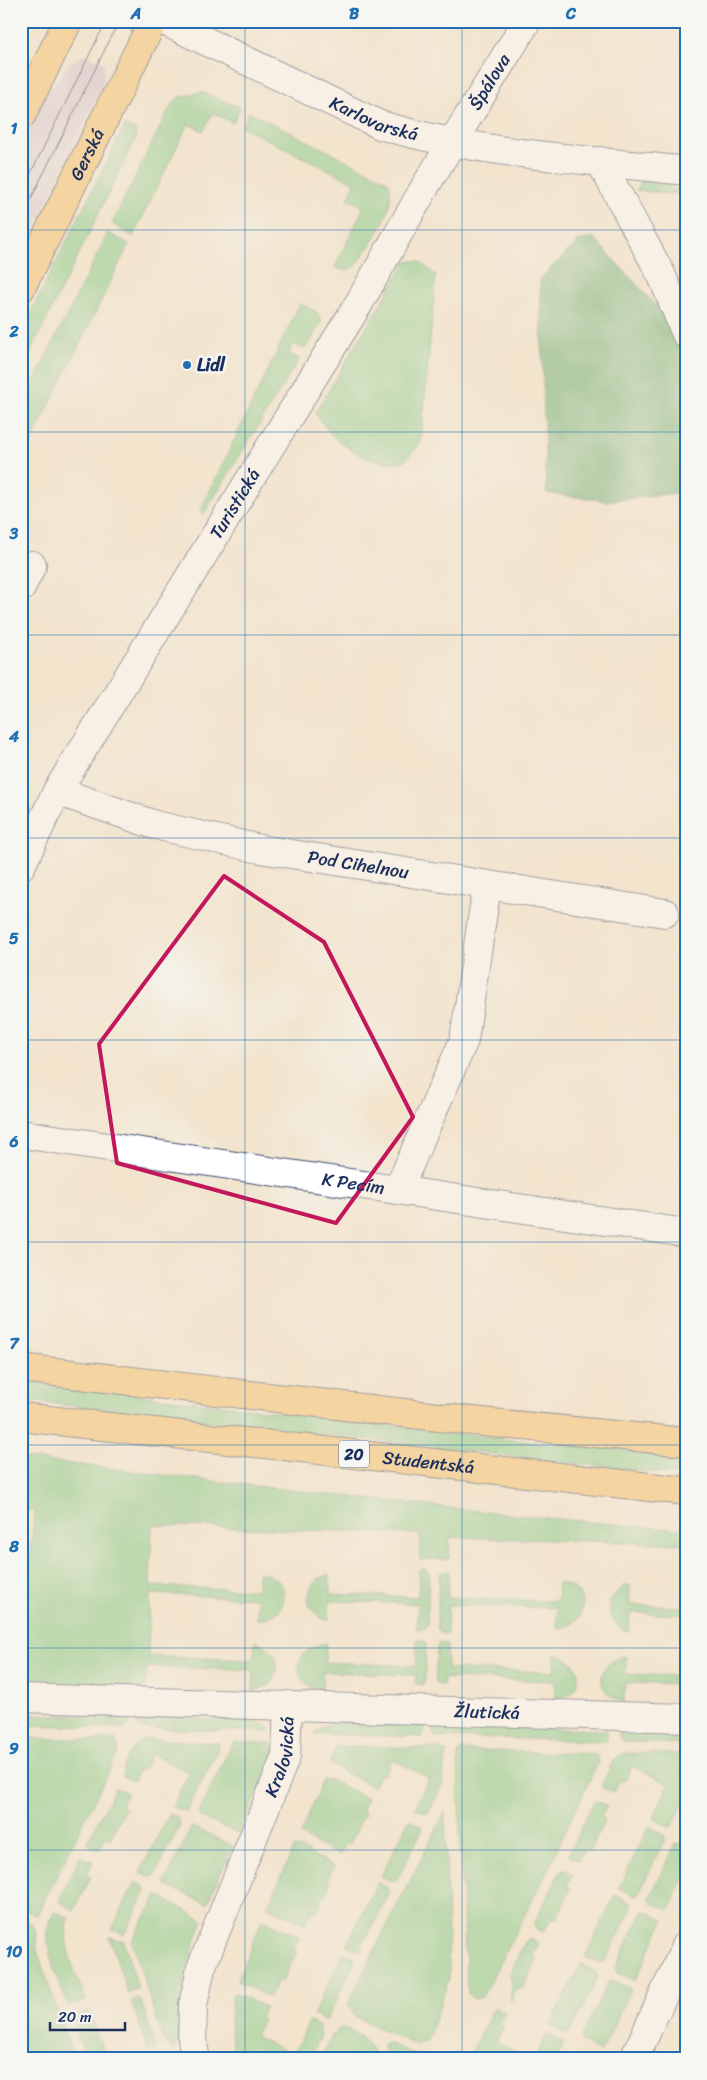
<svg xmlns="http://www.w3.org/2000/svg" width="707" height="2080" font-family="Sriracha,sans-serif">
	<style>
		.industrial { fill: #cebed1 }
		.green { fill: #80cc8a; stroke: #4e7e74 }
		.forest { fill: #68b076; stroke: #42706a }
		.lines { fill: none; stroke-linecap: round; stroke-linejoin: round }
		.minor-casing { stroke: #3b4a6f; stroke-width: 30 }
		.major-casing { stroke: #3b4a6f; stroke-width: 30 }
		.minor { stroke: #fff; stroke-width: 28 }
		.major { stroke: #f7c06b; stroke-width: 28 }
		.tram { stroke: #1b2f5e; stroke-width: 1 }
		.marked { fill: none; stroke: #c2185b; stroke-width: 4; stroke-linejoin: round }
		.grid { fill: none; stroke: #1f6fb2; stroke-width: 1; stroke-opacity: 0.55 }
		.poi-dot { fill: #1f6fb2; stroke: #f6f6f2; stroke-width: 2 }
		.labels { text-anchor: middle; dominant-baseline: central; stroke-width: 5; stroke-linejoin: round; paint-order: stroke }
		.shield { fill: #f6f6f2; stroke: #5d6b8a; stroke-width: 1 }
		.shield-label { font-size: 16px; font-weight: bold; fill: #1b2f5e }
		.street-label { font-size: 18px; fill: #1b2f5e; stroke: #f6f6f2 }
		.poi-label { font-size: 18px; font-weight: bold; fill: #1b2f5e; stroke: #f6f6f2; text-anchor: start }
		.neatline { fill: none; stroke: #1f6fb2; stroke-width: 2 }
		.grid-label { font-size: 16px; text-anchor: middle; font-weight: bold; fill: #1f6fb2 }
	</style>
	<rect width="100%" height="100%" fill="#f6f6f2"/>
	<filter id="ink" filterUnits="userSpaceOnUse"><feTurbulence type="fractalNoise" baseFrequency=".02" numOctaves="2"/><feDisplacementMap in="SourceGraphic" scale="10" xChannelSelector="R" yChannelSelector="G"/><feConvolveMatrix kernelMatrix="1 2 1 2 8 2 1 2 1" color-interpolation-filters="sRGB"/></filter>
	<filter id="wash" filterUnits="userSpaceOnUse"><feTurbulence type="fractalNoise" baseFrequency=".0096" numOctaves="4" result="noise"/><feDisplacementMap in="SourceGraphic" scale="20" xChannelSelector="R" yChannelSelector="G"/><feGaussianBlur stdDeviation="1.12" result="paint"/><feColorMatrix in="noise" values="0 0 0 0 0 0 0 0 0 0 0 0 0 0 0 0 0 1.4 0 .05"/><feComposite in="paint" operator="in"/></filter>
	<g filter="url(#wash)">
		<rect width="100%" height="100%" fill="#f2e4cd"/>
		<!-- industrial -->
		<path class="industrial" d="M85,54L105,63L102,88L21,257V148L51,86L71,62Z"/>
		<!-- green -->
		<path class="green" d="M201,92L240,107L233,123L213,113L203,131L188,124L133,236L112,224L168,111L178,98Z
			M249,112L388,181C399,210 370,244 355,267L344,271L335,267L364,207L348,199L355,183L242,127Z
			M125,125L135,130L136,138L21,371V332Z
			M647,180L670,182L669,189L686,191V196L636,190L641,182Z
			M108,233L129,244L21,463V407Z
			M411,261H419L436,275L421,442L404,462C366,467 334,443 315,413L406,262Z
			M300,304C309,308 322,312 321,323L305,349L293,344L289,354L299,359L204,514L200,511Z
			M21,1381L530,1442L686,1454V1476L21,1400Z
			M21,1458C243,1484 464,1513 686,1530V1544L450,1537L449,1559L420,1560V1534L152,1525L150,1586L257,1590L258,1573C280,1574 291,1592 279,1611L265,1619H257V1598L150,1594L148,1656L254,1660L255,1641C277,1648 283,1666 270,1685L253,1692L254,1670L147,1667L145,1688L21,1686V1628L35,1511L21,1509Z
			M419,1569H426L429,1573L427,1625L423,1629H417L418,1604L330,1601L329,1620L320,1618L309,1605C307,1588 314,1578 330,1574V1594L418,1597Z
			M449,1571L448,1598L557,1601L558,1583C592,1586 590,1626 557,1628V1608L448,1605L447,1634L440,1633L437,1628L439,1576L442,1572Z
			M630,1585V1605L686,1607V1615L630,1613L629,1631L621,1629L610,1616V1600L622,1587Z
			M417,1640L424,1641L426,1644L425,1681L422,1685L416,1684V1675L323,1672L322,1693C289,1684 292,1648 326,1643L325,1662L416,1666Z
			M439,1643L447,1644V1669L554,1672L555,1654C586,1660 586,1694 555,1700V1681L444,1678L443,1686L435,1683L437,1647Z
			M626,1656V1674L686,1676V1684L625,1683L624,1702C593,1695 595,1661 626,1656Z
			M21,1714L129,1717V1725L126,1728L21,1725Z
			M137,1717L255,1721L267,1726L270,1732L140,1728L137,1726Z
			M332,1723L424,1726L423,1737L314,1734L321,1728Z
			M434,1726L607,1730V1741L436,1737L434,1734Z
			M618,1731L686,1733V1744L625,1742L620,1739Z
			M21,1738L115,1740L119,1751L37,1915L27,1911L21,1844Z
			M144,1739L219,1743L216,1753L187,1811L172,1807L189,1772L151,1754L143,1770L139,1768L133,1781L123,1776C120,1765 134,1744 144,1739Z
			M233,1742L273,1743V1756L268,1773L238,1833L200,1817L199,1812Z
			M336,1746L439,1748L447,1752L442,1786L428,1813L415,1808L429,1778L392,1759L384,1775L380,1774L373,1787L331,1765L330,1762Z
			M461,1750L594,1754L598,1757V1762L545,1875L482,1997L474,2000L468,1994L467,1986C463,1908 459,1831 458,1754Z
			M624,1753L686,1754V1799L673,1825L669,1827L653,1818L669,1784L632,1766L624,1782L620,1780L613,1792L601,1787L614,1759Z
			M329,1779L367,1798L361,1811L365,1813L350,1844L346,1842L339,1855L300,1835L323,1780Z
			M115,1788L127,1792L121,1806L125,1808L110,1839L105,1837L99,1850L90,1846L88,1841Z
			M597,1801L607,1806L601,1817L605,1819L590,1851L586,1849L579,1861L568,1855L593,1803Z
			M445,1812L449,1979L427,2041L417,2046L354,2016L348,2003Z
			M169,1814L177,1817L180,1825L155,1875L149,1876L140,1872Z
			M409,1820L421,1826L422,1830L397,1880L391,1881L381,1876Z
			M649,1826L664,1834L665,1839L638,1895L635,1896L619,1888Z
			M194,1827L233,1846L207,1904L166,1885L165,1882L191,1828Z
			M682,1843L686,1844V1874L669,1910L651,1902L650,1897L676,1844Z
			M294,1848L301,1849L334,1866L327,1880L331,1882L316,1914L311,1912L305,1925L268,1906Z
			M80,1857L93,1861L87,1875L91,1877L74,1911L59,1901Z
			M564,1870L573,1874L567,1886L571,1888L556,1920L552,1918L544,1932L535,1928L534,1924L560,1872Z
			M135,1882L145,1887L146,1892L124,1935L112,1929Z
			M377,1883L387,1887L390,1893L359,1951L347,1945Z
			M157,1895L203,1920C187,1962 178,1997 179,2043L173,2049L164,2043L132,1941Z
			M615,1895L632,1903V1907L605,1962L601,1964L585,1957Z
			M646,1911L664,1920L635,1981L616,1972V1967L642,1913Z
			M55,1912L70,1918C58,1942 78,1977 86,2000L69,2006C59,1986 36,1930 55,1912Z
			M21,1917C38,1925 36,1934 37,1950L74,2059H21Z
			M262,1920L300,1936L293,1949L297,1951L282,1982L278,1981L269,1997L237,1981Z
			M109,1937L124,1941L138,1989L128,1993Z
			M531,1939L539,1943L533,1955L537,1958L522,1989L518,1987L511,2001L510,1974L526,1940Z
			M343,1953L354,1958V1964L327,2019L323,2020L313,2015Z
			M581,1964L596,1972L598,1977L570,2033L566,2034L550,2026Z
			M613,1981L631,1989L601,2052L583,2043L581,2038L608,1982Z
			M234,1993L265,2007L259,2018L263,2020L255,2036L293,2055L309,2022L319,2026L321,2036L310,2059H234L230,2025L232,1995Z
			M138,1998L141,2000L156,2049L149,2053L131,2001Z
			M496,2008L505,2012L499,2024L504,2026L496,2042L529,2059H468L493,2009Z
			M89,2010L106,2059H86L74,2026L79,2014Z
			M340,2028C359,2030 369,2043 376,2059H320L333,2034Z
			M547,2034L563,2042L558,2059H534Z
			M388,2043L415,2055L418,2059H389L383,2045Z"/>
		<!-- forest -->
		<path class="forest" d="M593,237L675,326L686,365V475L677,493L607,501L546,493L540,279L577,242Z"/>
	</g>
	<g filter="url(#ink)">
		<g class="lines">
			<!-- minor casing -->
			<g class="minor-casing">
				<g id="minor">
					<path id="s1" d="M164,21L380,125C479,154 584,159 686,171"/>
					<path d="M600,161L662,276L686,334"/>
					<path d="M21,588L32,565"/>
					<path id="s2" d="M57,791L155,825L260,849L665,913"/>
					<path id="s3" d="M21,866L57,791L358,305L426,185L527,21"/>
					<path id="s4" d="M21,1134L686,1233"/>
					<path d="M398,1190L464,1040L487,885"/>
					<path id="s5" d="M21,1698L686,1718"/>
					<path id="s6" d="M196,2059L192,2040L193,2005L201,1968L286,1756L288,1705"/>
					<path d="M634,2059L686,1946"/>
				</g>
			</g>
			<!-- major casing -->
			<g class="major-casing">
				<g id="major">
					<path d="M21,116L68,21"/>
					<path id="s7" d="M21,288L153,21"/>
					<path d="M21,1368L472,1421L686,1442"/>
					<path id="s8" d="M21,1417L686,1491"/>
				</g>
			</g>
			<!-- minor -->
			<use href="#minor" class="minor"/>
			<!-- major -->
			<use href="#major" class="major"/>
			<!-- tram -->
			<path class="tram" d="M21,193L106,21
				M21,219L119,21"/>
		</g>
	</g>
	<!-- marked area -->
	<path d="M0 0H707V2080H0ZM224,876L324,942L413,1117L336,1223L117,1163L99,1044Z" fill="#f2e4cd" fill-opacity=".55" fill-rule="evenodd"/>
	<path class="marked" d="M224,876L324,942L413,1117L336,1223L117,1163L99,1044Z"/>
	<!-- grid -->
	<path class="grid" d="M245,21V2059M462,21V2059M21,230H686M21,432H686M21,635H686M21,838H686M21,1040H686M21,1242H686M21,1445H686M21,1648H686M21,1850H686"/>
	<!-- markers -->
	<circle class="poi-dot" cx="187" cy="365" r="5"/>
	<g class="labels">
		<!-- shield labels -->
		<rect class="shield" x="339" y="1440.5" width="30" height="27" rx="4"/>
		<g class="shield-label">
			<text x="354" y="1454">20</text>
		</g>
		<!-- street labels -->
		<g class="street-label">
			<text stroke="none"><textPath href="#s3" startOffset="914">Špálova</textPath></text>
			<text stroke="none"><textPath href="#s1" startOffset="232">Karlovarská</textPath></text>
			<text stroke="none"><textPath href="#s7" startOffset="149">Gerská</textPath></text>
			<text stroke="none"><textPath href="#s3" startOffset="421">Turistická</textPath></text>
			<text stroke="none"><textPath href="#s2" startOffset="311">Pod Cihelnou</textPath></text>
			<text stroke="none"><textPath href="#s4" startOffset="336">K Pecím</textPath></text>
			<text stroke="none"><textPath href="#s8" startOffset="410">Studentská</textPath></text>
			<text stroke="none"><textPath href="#s5" startOffset="466">Žlutická</textPath></text>
			<text stroke="none"><textPath href="#s6" startOffset="319">Kralovická</textPath></text>
		</g>
		<!-- poi labels -->
		<g class="poi-label">
			<text x="197" y="365">Lidl</text>
		</g>
	</g>
	<!-- margin -->
	<rect width="707" height="2080" fill="none" stroke="#f6f6f2" stroke-width="55"/>
	<!-- scale -->
	<path d="M50 2022v8h75v-8" fill="none" stroke="#1b2f5e" stroke-width="2.5"/>
	<text x="58" y="2022" font-size="15" fill="#1b2f5e" stroke="#f6f6f2" stroke-width="4" paint-order="stroke">20 m</text>
	<rect x="28" y="28" width="652" height="2024" class="neatline"/>
	<g class="grid-label">
		<text x="136" y="19">A</text>
		<text x="354" y="19">B</text>
		<text x="571" y="19">C</text>
		<text x="14" y="134">1</text>
		<text x="14" y="337">2</text>
		<text x="14" y="539">3</text>
		<text x="14" y="742">4</text>
		<text x="14" y="944">5</text>
		<text x="14" y="1147">6</text>
		<text x="14" y="1349">7</text>
		<text x="14" y="1552">8</text>
		<text x="14" y="1754">9</text>
		<text x="14" y="1957">10</text>
	</g>
</svg>
